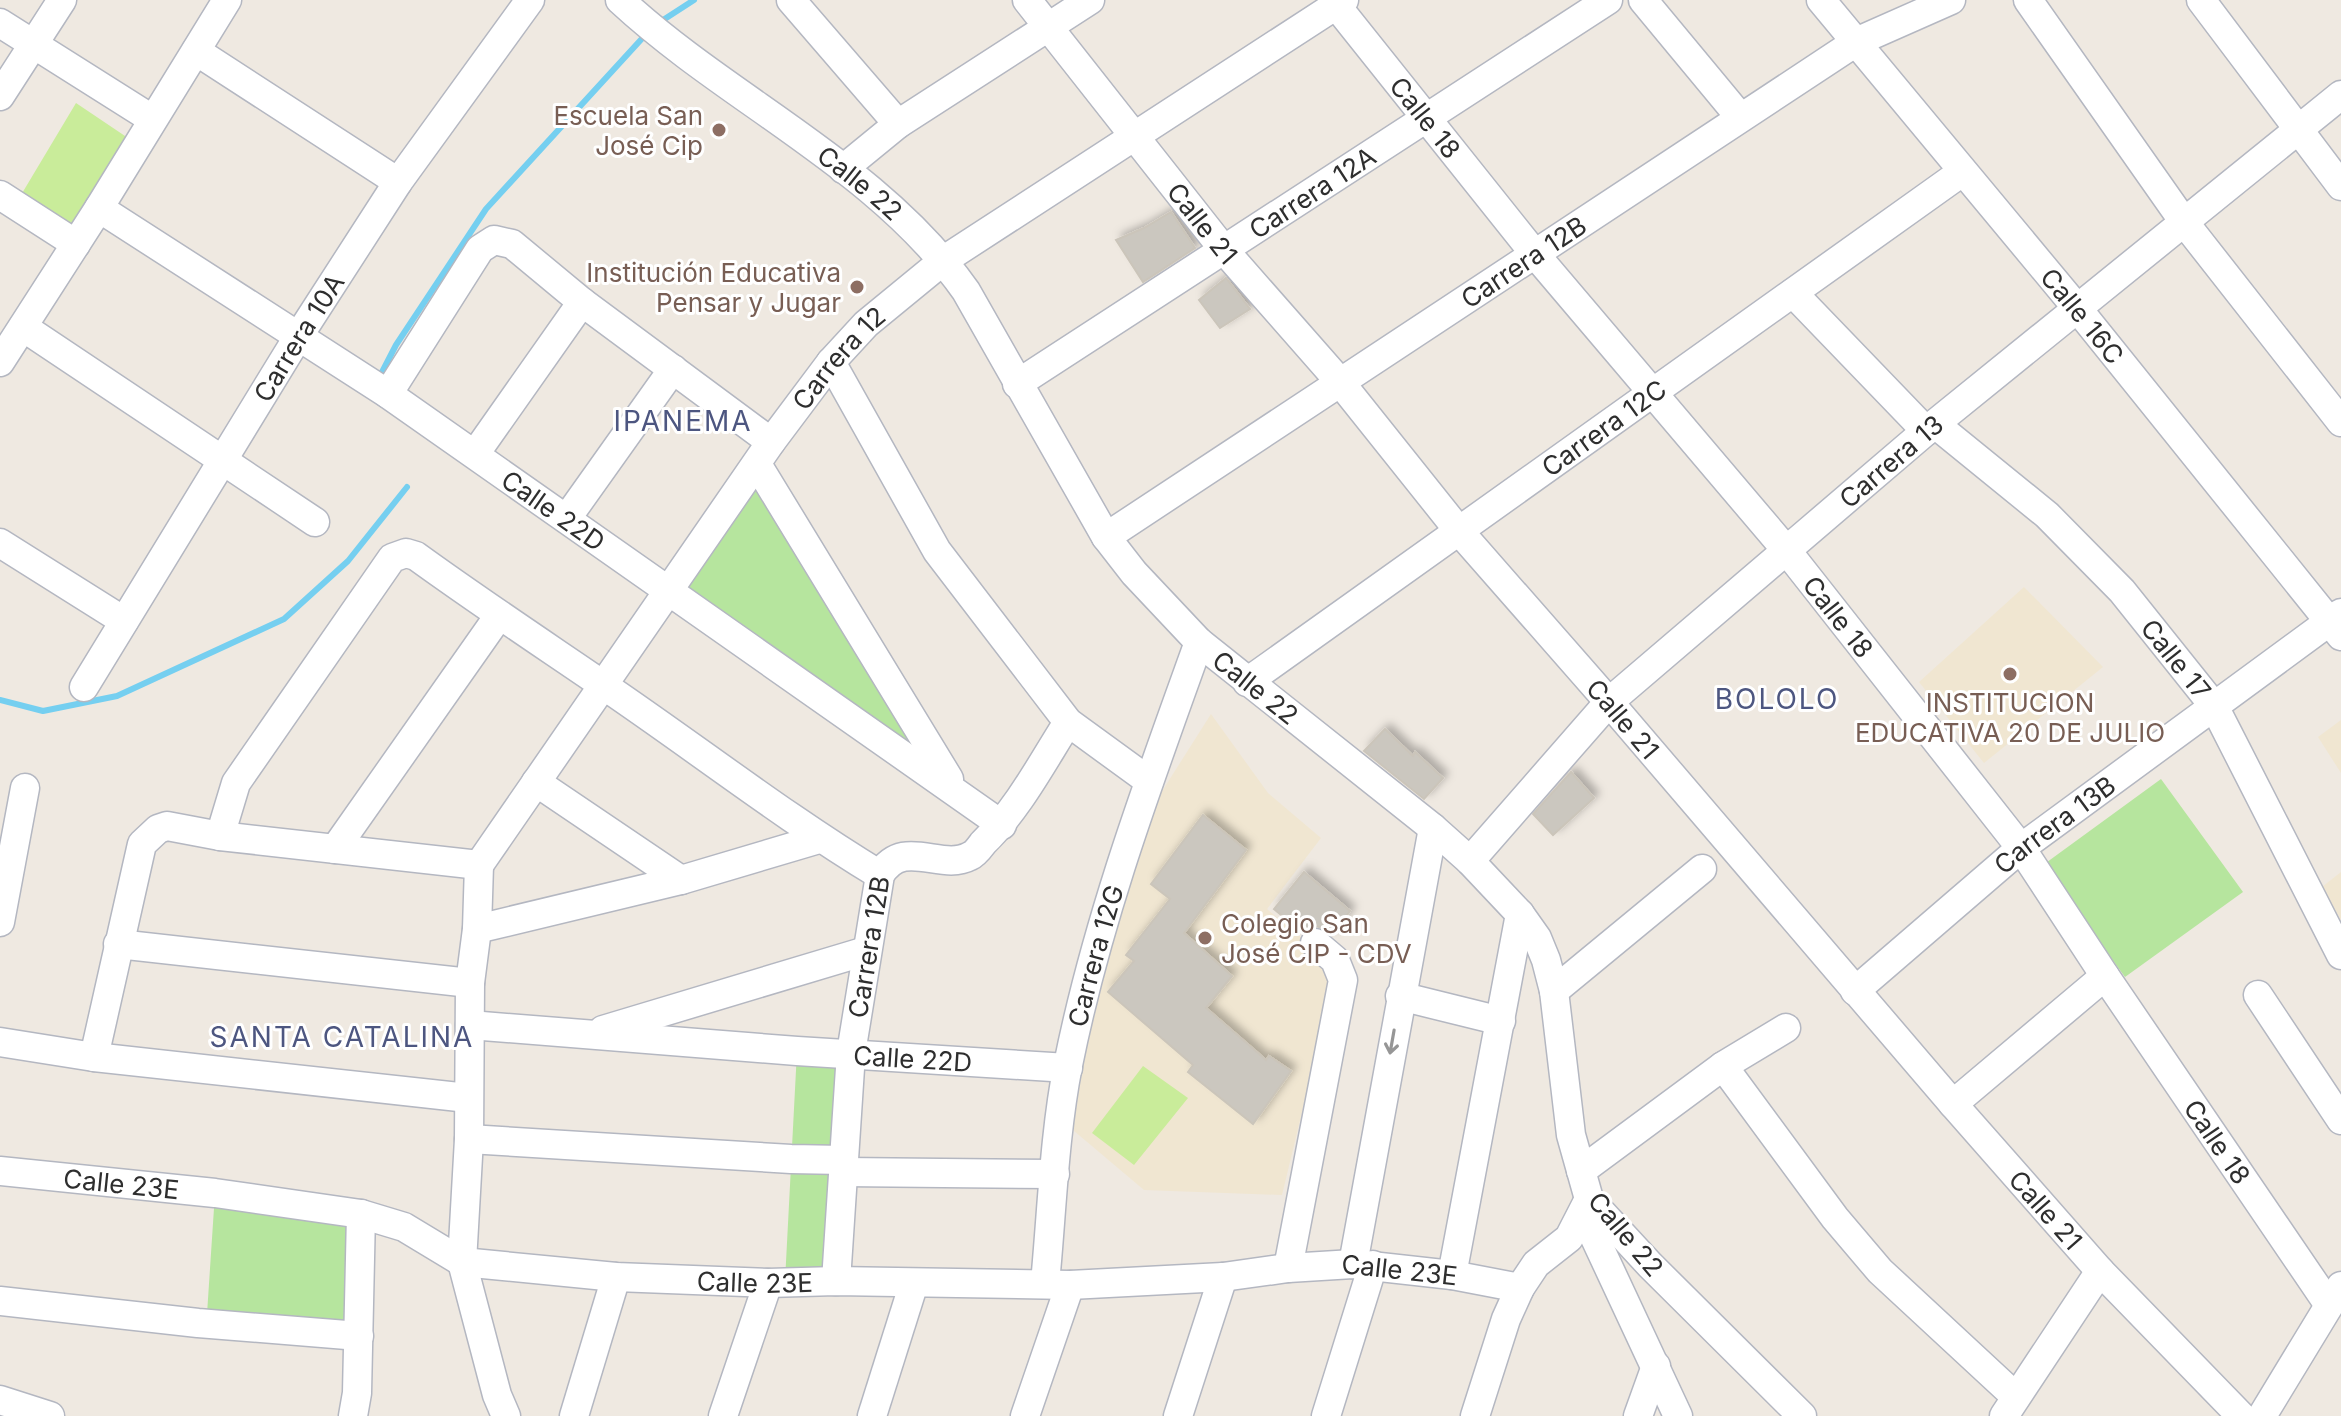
<svg xmlns="http://www.w3.org/2000/svg" width="2341" height="1416" font-family="Inter,sans-serif">
	<style>
		.education { fill: #f0e6d1 }
		.green { fill: #b6e59e }
		.pitch { fill: #c9ec9a }
		.lines { fill: none; stroke-linecap: round; stroke-linejoin: round }
		.stream { stroke: #75cff0; stroke-width: 6 }
		.building { fill: #cbc7bf; stroke: #cbc5ba; stroke-width: 2; filter: url(#shadow) }
		.minor-casing { stroke: #b4b7c1; stroke-width: 31 }
		.minor { stroke: #fff; stroke-width: 28 }
		.oneway { stroke: #969696 }
		.education-dot { fill: #8d6e63; stroke: #fff; stroke-width: 3 }
		.labels { text-anchor: middle; dominant-baseline: central; stroke-width: 6; stroke-linejoin: round; paint-order: stroke }
		.education-label { font-size: 26px; fill: #785e54; stroke: #fff; text-anchor: end }
		.street-label { font-size: 26px; fill: #2e2e2e; stroke: #fff }
		.neighbourhood-label { font-size: 28px; letter-spacing: 2px; fill: #4d5680; stroke: #fff }
	</style>
	<defs>
		<filter id="shadow"><feDropShadow dx="5" dy="-5" stdDeviation="4" flood-color="#0004"/></filter>
	</defs>
	<rect width="100%" height="100%" fill="#efe9e1"/>
	<!-- education -->
	<path class="education" d="M2024,587L2103,667L1984,763L1919,682Z
		M1211,714L1268,793L1321,838L1267,909L1337,967L1282,1195L1144,1190L1067,1125L1080,1036L1140,826Z
		M2341,720V773L2318,737Z
		M2341,872V920L2322,887Z"/>
	<!-- green -->
	<path class="green" d="M757,464L955,790L669,589Z
		M2161,779L2243,892L2125,977L2043,865Z
		M797,1051L851,1053L836,1281H785Z
		M215,1193L361,1214L359,1336L207,1314Z"/>
	<!-- pitch -->
	<path class="pitch" d="M76,103L128,138L73,224L21,195Z
		M1143,1066L1188,1098L1134,1165L1092,1133Z"/>
	<g class="lines">
		<!-- stream -->
		<path class="stream" d="M660,22L694,0
			M380,376L396,345L486,209L648,32
			M0,700L43,711L117,696L284,619L348,561L407,487"/>
	</g>
	<!-- building -->
	<path class="building" d="M1171,212L1195,248L1143,282L1116,240L1144,228Z
		M1226,278L1250,309L1220,328L1199,300Z
		M1385,729L1413,756L1415,752L1443,778L1424,799L1364,751Z
		M1571,772L1594,798L1553,835L1533,814Z
		M1203,815L1246,850L1184,933L1232,976L1206,1008L1266,1060L1269,1056L1291,1071L1253,1124L1188,1072L1193,1065L1108,992L1134,961L1126,955L1170,899L1151,884Z
		M1304,872L1350,911L1332,935L1317,926L1302,932L1274,909Z"/>
	<g class="lines">
		<!-- minor casing -->
		<g class="minor-casing">
			<g id="minor">
				<path id="s1" d="M620,0C730,102 878,166 966,291L1106,537L1134,573L1199,642L1433,828L1470,861L1520,914L1537,938L1546,960L1554,991L1571,1135L1589,1199L1650,1265L1802,1416"/>
				<path d="M791,0L898,124"/>
				<path id="s2" d="M1027,0L1224,250L1340,382L1459,531L1609,702L1953,1104L2100,1271L2241,1416"/>
				<path id="s3" d="M1332,0L1534,253L1787,551L2021,848L2105,976L2329,1305"/>
				<path d="M1643,0L1740,117"/>
				<path id="s4" d="M1821,0L2077,308L2341,636"/>
				<path d="M2028,0L2184,222L2341,422"/>
				<path d="M2201,0L2341,186"/>
				<path d="M0,23L152,119"/>
				<path d="M196,51L398,182"/>
				<path d="M0,96L62,0"/>
				<path d="M843,169L898,124L1090,0"/>
				<path d="M0,195L76,244"/>
				<path id="s5" d="M99,208L388,394L1002,825"/>
				<path d="M1793,293L1926,431"/>
				<path d="M23,327L315,522"/>
				<path d="M0,362L99,208L227,0"/>
				<path d="M831,362L937,551L1068,722L1149,781"/>
				<path id="s6" d="M1017,384L1608,0"/>
				<path d="M388,394L480,249L494,240L512,244L582,302L771,442"/>
				<path id="s7" d="M1935,424L2047,515L2122,591L2214,706L2341,955"/>
				<path d="M475,454L582,302"/>
				<path d="M757,464L949,779"/>
				<path d="M567,518L673,369"/>
				<path id="s8" d="M1106,537L1856,42L1951,0"/>
				<path d="M0,543L124,621"/>
				<path id="s9" d="M1247,682L1962,172"/>
				<path id="s10" d="M84,687L298,337L398,182L530,0"/>
				<path d="M536,782L681,880"/>
				<path d="M220,836L236,783L392,558L406,553L416,556C478,601 540,642 603,685C696,748 784,817 880,875"/>
				<path d="M335,849L498,617"/>
				<path id="s11" d="M1470,861L1609,702L1926,431L2341,95"/>
				<path id="s12" d="M479,865L771,442L831,362L866,324L944,260L1344,0"/>
				<path d="M479,865L477,929L470,983L469,1139L462,1262L497,1395L506,1416"/>
				<path d="M0,922L25,788"/>
				<path d="M477,929L681,880L819,839"/>
				<path d="M118,944L470,983"/>
				<path d="M1554,991L1702,869"/>
				<path id="s13" d="M1855,991L2021,848L2341,613"/>
				<path d="M2258,995L2341,1120"/>
				<path d="M1400,996L1501,1021"/>
				<path id="s14" d="M470,1025L797,1051L1068,1068"/>
				<path d="M603,1030L866,951"/>
				<path d="M0,1042L94,1057L468,1098"/>
				<path d="M94,1057L142,844L158,829L167,826L220,836L479,865"/>
				<path d="M1723,1066L1835,1218L1880,1271L2016,1397"/>
				<path d="M1953,1104L2105,976"/>
				<path d="M469,1139L791,1159L843,1160"/>
				<path id="s15" d="M0,1171L215,1193L361,1214L404,1227L462,1262L616,1277L768,1283L836,1281L1070,1285L1223,1277L1288,1268L1353,1264L1452,1275L1520,1288"/>
				<path d="M1581,1171L1723,1066L1786,1028"/>
				<path d="M843,1172L1055,1174"/>
				<path d="M1594,1236L1678,1416"/>
				<path d="M1353,1264L1433,828"/>
				<path d="M1288,1268L1343,980L1335,960L1315,943"/>
				<path d="M1452,1275L1520,914"/>
				<path id="s16" d="M836,1281L851,1053L880,875C903,836 941,872 970,856C975,854 980,847 983,843C1018,809 1042,763 1068,722"/>
				<path id="s17" d="M1045,1283C1052,1211 1054,1136 1068,1065C1097,920 1149,781 1199,642"/>
				<path d="M0,1301L198,1323L359,1336"/>
				<path d="M0,1400L50,1416"/>
				<path d="M353,1416L357,1393L361,1214"/>
				<path d="M574,1416L616,1277"/>
				<path d="M723,1416L768,1283"/>
				<path d="M872,1416L914,1283"/>
				<path d="M1025,1416L1070,1285"/>
				<path d="M1178,1416L1223,1277"/>
				<path d="M1326,1416L1373,1265"/>
				<path d="M1475,1416L1506,1319L1520,1288L1536,1264L1569,1238L1589,1199"/>
				<path d="M1638,1416L1656,1366"/>
				<path d="M2004,1416L2100,1271"/>
				<path d="M2262,1416L2341,1286"/>
			</g>
		</g>
		<!-- minor -->
		<use href="#minor" class="minor"/>
	</g>
	<!-- one-way arrows -->
	<defs><path id="oneway-shaft" d="M-6 0H5M1.5-3L5.5 0L1.5 3" fill="none" stroke-width="1.6" stroke-linecap="round" stroke-linejoin="round" transform="scale(2)"/></defs>
	<use class="oneway" href="#oneway-shaft" transform="translate(1392 1042) rotate(100)"/>
	<!-- markers -->
	<g class="education-dot">
		<circle cx="719" cy="130" r="8"/>
		<circle cx="857" cy="287" r="8"/>
		<circle cx="2010" cy="674" r="8"/>
		<circle cx="1205" cy="938" r="8"/>
	</g>
	<g class="labels">
		<!-- education labels -->
		<g class="education-label">
			<text x="703" y="115">Escuela San<tspan x="703" dy="30">José Cip</tspan></text>
			<text x="841" y="272">Institución Educativa<tspan x="841" dy="30">Pensar y Jugar</tspan></text>
			<text x="2010" y="702" text-anchor="middle">INSTITUCION<tspan x="2010" dy="30">EDUCATIVA 20 DE JULIO</tspan></text>
			<text x="1221" y="923" text-anchor="start">Colegio San<tspan x="1221" dy="30">José CIP - CDV</tspan></text>
		</g>
		<!-- street labels -->
		<g class="street-label">
			<text stroke="none"><textPath href="#s3" startOffset="150">Calle 18</textPath></text>
			<text stroke="none"><textPath href="#s1" startOffset="302">Calle 22</textPath></text>
			<text stroke="none"><textPath href="#s6" startOffset="352">Carrera 12A</textPath></text>
			<text stroke="none"><textPath href="#s2" startOffset="284">Calle 21</textPath></text>
			<text stroke="none"><textPath href="#s8" startOffset="500">Carrera 12B</textPath></text>
			<text stroke="none"><textPath href="#s4" startOffset="410">Calle 16C</textPath></text>
			<text stroke="none"><textPath href="#s10" startOffset="410">Carrera 10A</textPath></text>
			<text stroke="none"><textPath href="#s12" startOffset="622">Carrera 12</textPath></text>
			<text stroke="none"><textPath href="#s9" startOffset="438">Carrera 12C</textPath></text>
			<text stroke="none"><textPath href="#s11" startOffset="582">Carrera 13</textPath></text>
			<text stroke="none"><textPath href="#s5" startOffset="546">Calle 22D</textPath></text>
			<text stroke="none"><textPath href="#s3" startOffset="798">Calle 18</textPath></text>
			<text stroke="none"><textPath href="#s7" startOffset="338">Calle 17</textPath></text>
			<text stroke="none"><textPath href="#s1" startOffset="950">Calle 22</textPath></text>
			<text stroke="none"><textPath href="#s2" startOffset="934">Calle 21</textPath></text>
			<text stroke="none"><textPath href="#s13" startOffset="260">Carrera 13B</textPath></text>
			<text stroke="none"><textPath href="#s16" startOffset="336">Carrera 12B</textPath></text>
			<text stroke="none"><textPath href="#s17" startOffset="332">Carrera 12G</textPath></text>
			<text stroke="none"><textPath href="#s14" startOffset="444">Calle 22D</textPath></text>
			<text stroke="none"><textPath href="#s3" startOffset="1446">Calle 18</textPath></text>
			<text stroke="none"><textPath href="#s15" startOffset="122">Calle 23E</textPath></text>
			<text stroke="none"><textPath href="#s2" startOffset="1582">Calle 21</textPath></text>
			<text transform="translate(1626 1234) rotate(50)">Calle 22</text>
			<text stroke="none"><textPath href="#s15" startOffset="1416">Calle 23E</textPath></text>
			<text stroke="none"><textPath href="#s15" startOffset="770">Calle 23E</textPath></text>
		</g>
		<!-- neighbourhood labels -->
		<g class="neighbourhood-label">
			<text x="683" y="421">IPANEMA</text>
			<text x="1777" y="699">BOLOLO</text>
			<text x="342" y="1037">SANTA CATALINA</text>
		</g>
	</g>
</svg>
